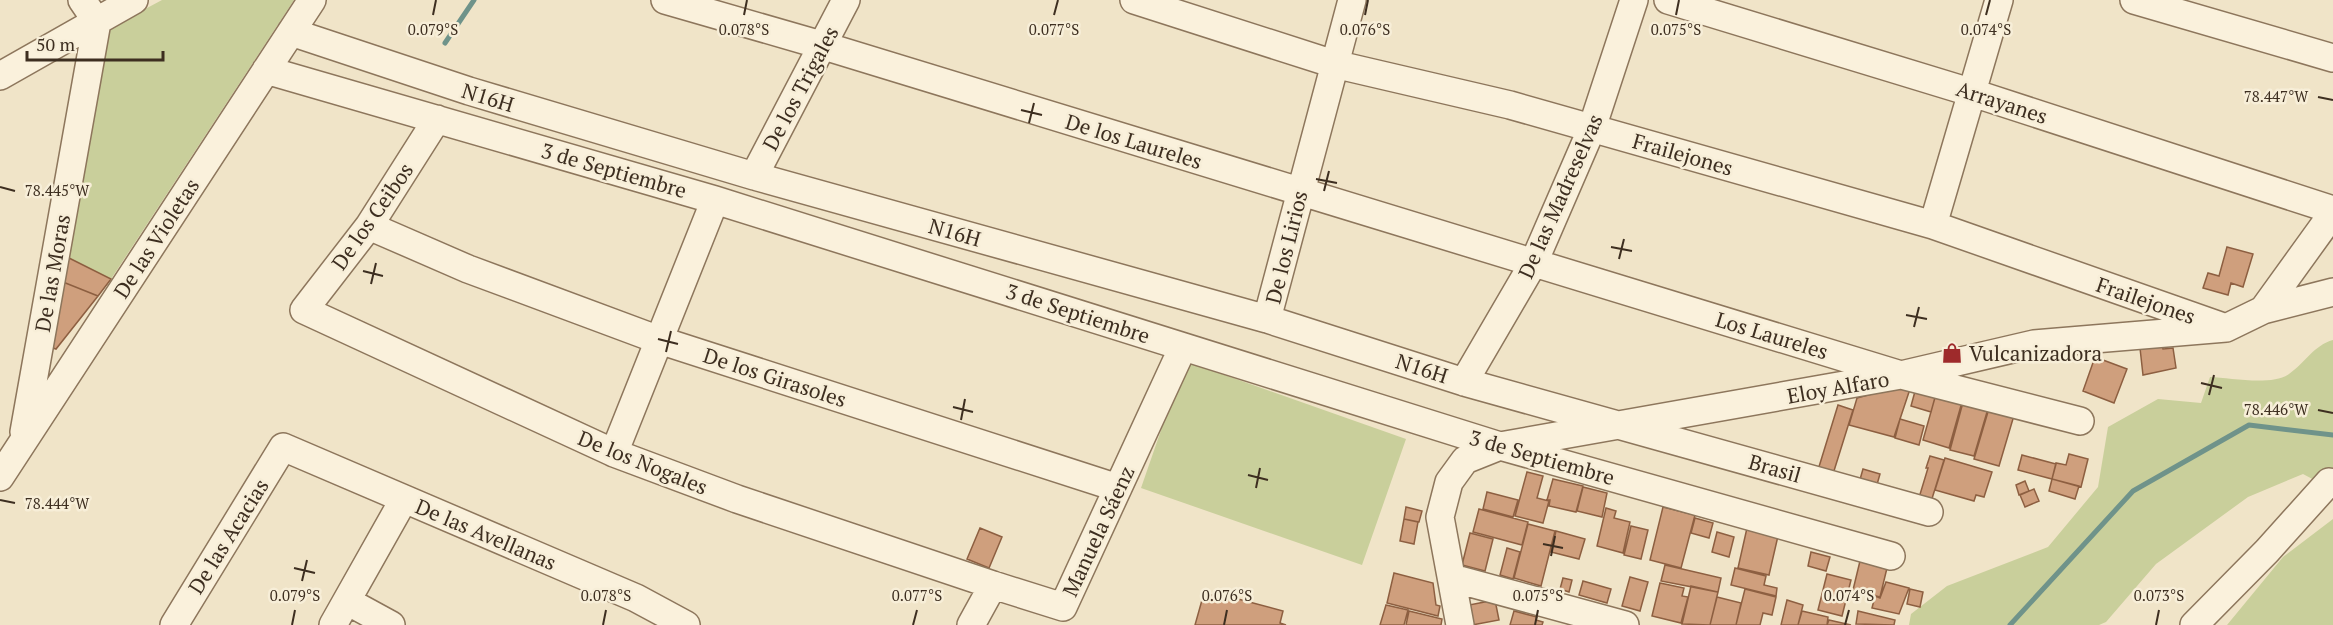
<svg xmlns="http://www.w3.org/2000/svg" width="2333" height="625" font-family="'PT Serif',serif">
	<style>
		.green { fill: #c9cf9b }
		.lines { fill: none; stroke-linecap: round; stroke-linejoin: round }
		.stream { stroke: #6f938a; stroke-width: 5 }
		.building { fill: #cf9f7d; stroke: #8d5f41; stroke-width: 1.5 }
		.minor-casing { stroke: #8d765c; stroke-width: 30 }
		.minor { stroke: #faf1dc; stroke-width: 27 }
		.ticks { fill: none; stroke: #3d2e20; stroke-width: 2 }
		.labels { text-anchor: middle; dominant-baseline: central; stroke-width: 5; stroke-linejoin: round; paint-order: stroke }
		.street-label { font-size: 21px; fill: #3d2e20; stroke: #f7eed8 }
		.poi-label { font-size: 21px; fill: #3d2e20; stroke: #f7eed8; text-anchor: start }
		.ticks-label { font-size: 15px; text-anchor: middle; fill: #3d2e20; stroke: #f7eed8; stroke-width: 5; stroke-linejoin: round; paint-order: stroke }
	</style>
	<rect width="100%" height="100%" fill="#f0e4c8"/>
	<!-- green -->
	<path class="green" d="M162,0H294L111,279L67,257L106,30Z
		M2333,340V490L2303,474L2248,497L2156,564L2106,622L2099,625H1909L1911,614L1947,586L2048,547L2098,487L2108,427L2158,399L2201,403L2210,377C2230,378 2273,386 2289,374C2305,363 2314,345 2333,340Z
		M1185,361L1406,439L1362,565L1141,488Z
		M2333,519V625H2227L2283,557Z"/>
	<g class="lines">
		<!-- stream -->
		<path class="stream" d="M445,43L474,0
			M2010,625L2133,491L2249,425L2333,435"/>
	</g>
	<!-- building -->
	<path class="building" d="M2227,247L2253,254L2243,287L2231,283L2228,295L2203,288L2208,273L2219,276Z
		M67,257L111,279L98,296L63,282Z
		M63,282L98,296L56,349L50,347Z
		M2162,345L2163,349L2173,348L2176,368L2143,375L2140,348Z
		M2095,357L2127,369L2114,403L2083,391Z
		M1912,383L1894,437L1849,425L1857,398Z
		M1917,384L1937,390L1931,412L1911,406Z
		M1938,387L1964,395L1949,448L1923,440Z
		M1965,395L1990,402L1974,456L1950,450Z
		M1838,405L1853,410L1833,474L1818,470Z
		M1990,405L2015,412L1999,466L1974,459Z
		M1900,419L1924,426L1919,445L1895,438Z
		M2069,454L2088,459L2081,487L2052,479L2056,463L2066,465Z
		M2022,455L2056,464L2052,479L2018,470Z
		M1930,456L1944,460L1930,505L1918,501L1928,468H1926Z
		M1945,458L1992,472L1984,497L1976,495L1974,501L1935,490Z
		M1863,469L1880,474L1876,488L1859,483Z
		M1527,472L1543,476L1537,498L1549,501L1543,523L1515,516Z
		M1553,479L1583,486L1576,512L1549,506L1550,500H1547Z
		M2052,479L2079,486L2075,499L2049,491Z
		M2025,481L2029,491L2019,495L2016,485Z
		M1583,487L1607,493L1602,517L1577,511Z
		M2034,489L2039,501L2025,507L2020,495Z
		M1487,492L1518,500L1513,517L1483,509Z
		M1406,507L1422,511L1419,522L1404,519Z
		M1663,507L1695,515L1681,568L1650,560Z
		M1606,508L1616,511L1614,518L1630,522L1623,553L1597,546Z
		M1479,509L1528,522L1522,545L1473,532Z
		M1695,518L1713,523L1709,538L1691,533Z
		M1404,519L1418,522L1414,544L1400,541Z
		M1528,524L1555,531L1541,586L1514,578Z
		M1631,526L1648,530L1641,559L1624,555Z
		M980,528L1002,537L989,568L967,559Z
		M1747,528L1778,536L1769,575L1738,568Z
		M1556,531L1585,539L1579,559L1551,552Z
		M1717,532L1734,537L1729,557L1712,552Z
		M1470,533L1493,539L1485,571L1462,565Z
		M1507,548L1520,552L1513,579L1500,575Z
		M1811,552L1830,557L1826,571L1808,566Z
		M1860,561L1887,568L1880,597L1853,590Z
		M1665,565L1721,578L1718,592L1661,581Z
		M1735,568L1766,576L1764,585L1777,588L1776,596L1731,585Z
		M1394,573L1433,583L1436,605L1440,606L1438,616L1387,603Z
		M1827,574L1851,580L1842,616L1818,610Z
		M1630,577L1648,582L1640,611L1622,606Z
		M1563,578L1572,580L1569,592L1560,589Z
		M1583,581L1611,589L1607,603L1579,595Z
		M1886,582L1909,588L1899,614L1872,608L1875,596L1880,598Z
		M1660,583L1684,588L1682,596L1688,597L1681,623L1652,616Z
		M1691,586L1718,592L1710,625L1682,624Z
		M1745,589L1776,597L1772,615L1763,613L1760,625H1736Z
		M1910,589L1923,592L1920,607L1907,604Z
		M1204,593L1218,597L1219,594L1283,611L1280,623L1286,625H1195Z
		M1717,597L1741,603L1736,625H1710Z
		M1495,600L1499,620L1472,625L1469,605Z
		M1787,600L1803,605L1798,625H1781Z
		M1386,605L1408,610L1404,625H1380Z
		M1409,611L1442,619L1441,625H1406Z
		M1514,611L1537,617L1536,620L1543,622L1542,625H1510Z
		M1802,611L1828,617L1827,625H1798Z
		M1858,611L1895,620L1894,625L1856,624Z
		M1829,620L1851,625H1827Z"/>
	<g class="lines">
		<!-- minor casing -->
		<g class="minor-casing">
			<path id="minor" d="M665,0L821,45L1901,375L2080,421
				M1134,0L1334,64L1510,105L1933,225L2226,328
				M1668,0L1973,93L2333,210
				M2134,0L2333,58
				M291,32L469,91L754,176L1267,319L1464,382L1929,512
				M266,70L715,200L1500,446L1891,556
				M0,76L134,0
				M437,119L369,226L304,310L614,453L737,499L993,585
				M754,176L846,0
				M1933,225L1999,0
				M369,226L468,269L659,340L1118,488
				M2263,310L2333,292
				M1267,319L1352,0
				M1464,382L1534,262L1592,128L1634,0
				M24,432L97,22L82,0
				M614,453L715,200
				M0,477L312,0
				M1452,578L1625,625
				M347,601L391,625
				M174,625L283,447L636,598L686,625
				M333,625L404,499
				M971,625L993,585L1063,607L1183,347
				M1460,625L1440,517L1449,482L1465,460L1500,446L1901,375L2034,344L2226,328L2263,310L2333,213
				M2194,625L2267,551L2329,482"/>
		</g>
		<!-- minor -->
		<use href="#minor" class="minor"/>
	</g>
	<!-- ticks -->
	<path class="ticks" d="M433,15L436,0M744,15L747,0M1054,15L1058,0M1365,15L1368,0M1676,15L1679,0M1986,15L1990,0M2318,97L2333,100M1021,110L1042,115M1029,123L1034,103M1316,179L1337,183M0,187L15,191M1324,191L1329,171M1611,247L1632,251M1619,259L1624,239M363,271L383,276M371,284L376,263M1906,315L1927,319M1914,327L1919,307M658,339L678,344M666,352L671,331M2201,383L2222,388M2209,395L2214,375M953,407L973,412M2318,410L2333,413M961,420L965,399M1248,475L1268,480M1256,488L1260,468M0,500L15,503M1543,544L1563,548M1551,556L1555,536M294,568L315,573M302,581L307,560M292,625L295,610M603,625L606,610M913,625L917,610M1224,625L1227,610M1535,625L1538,610M1845,625L1849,610M2156,625L2159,610"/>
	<!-- icons -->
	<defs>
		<g id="shop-bare" transform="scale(1.62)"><path d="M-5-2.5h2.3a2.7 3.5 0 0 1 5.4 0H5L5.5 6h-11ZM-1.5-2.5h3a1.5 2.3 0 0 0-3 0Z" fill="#9e2a2b" stroke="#f7eed8" stroke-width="2.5" paint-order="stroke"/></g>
	</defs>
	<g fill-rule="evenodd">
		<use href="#shop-bare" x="1952" y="353"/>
	</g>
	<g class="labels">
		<!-- street labels -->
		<g class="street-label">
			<text transform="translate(800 88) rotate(-62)">De los Trigales</text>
			<text transform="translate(488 97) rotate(17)">N16H</text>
			<text transform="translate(2002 102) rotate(18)">Arrayanes</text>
			<text transform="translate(1134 141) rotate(17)">De los Laureles</text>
			<text transform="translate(1683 154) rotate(16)">Frailejones</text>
			<text transform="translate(614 170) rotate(16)">3 de Septiembre</text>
			<text transform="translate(1560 196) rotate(-66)">De las Madreselvas</text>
			<text transform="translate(372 216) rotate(-55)">De los Ceibos</text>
			<text transform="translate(955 232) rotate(16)">N16H</text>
			<text transform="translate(156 238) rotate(-57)">De las Violetas</text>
			<text transform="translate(1286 247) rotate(-76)">De los Lirios</text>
			<text transform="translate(52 273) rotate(-80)">De las Moras</text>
			<text transform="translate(2146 300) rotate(19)">Frailejones</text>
			<text transform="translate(1078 313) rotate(18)">3 de Septiembre</text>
			<text transform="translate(1772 335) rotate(17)">Los Laureles</text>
			<text transform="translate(1422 368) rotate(18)">N16H</text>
			<text transform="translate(775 377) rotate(18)">De los Girasoles</text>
			<text transform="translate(1838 387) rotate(-10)">Eloy Alfaro</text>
			<text transform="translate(1542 457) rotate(16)">3 de Septiembre</text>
			<text transform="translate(643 462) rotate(22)">De los Nogales</text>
			<text transform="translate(1775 468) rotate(16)">Brasil</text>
			<text transform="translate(1098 531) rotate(-65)">Manuela Sáenz</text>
			<text transform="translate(486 534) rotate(23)">De las Avellanas</text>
			<text transform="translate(228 536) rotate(-58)">De las Acacias</text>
		</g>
		<!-- poi labels -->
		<g class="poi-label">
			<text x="1969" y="353">Vulcanizadora</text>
		</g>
	</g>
	<g class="ticks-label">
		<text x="1986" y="35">0.074°S</text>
		<text x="433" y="35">0.079°S</text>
		<text x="744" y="35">0.078°S</text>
		<text x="1054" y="35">0.077°S</text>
		<text x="1365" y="35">0.076°S</text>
		<text x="1676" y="35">0.075°S</text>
		<text x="2276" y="102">78.447°W</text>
		<text x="57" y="196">78.445°W</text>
		<text x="2276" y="415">78.446°W</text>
		<text x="57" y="509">78.444°W</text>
		<text x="295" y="601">0.079°S</text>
		<text x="606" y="601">0.078°S</text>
		<text x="917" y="601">0.077°S</text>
		<text x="1227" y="601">0.076°S</text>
		<text x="1538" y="601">0.075°S</text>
		<text x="1849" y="601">0.074°S</text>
		<text x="2159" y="601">0.073°S</text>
	</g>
	<!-- scale -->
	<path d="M27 51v9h136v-9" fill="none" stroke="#3d2e20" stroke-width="3"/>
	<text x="36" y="51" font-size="18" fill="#3d2e20" stroke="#f7eed8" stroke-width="4.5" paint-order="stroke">50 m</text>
</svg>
